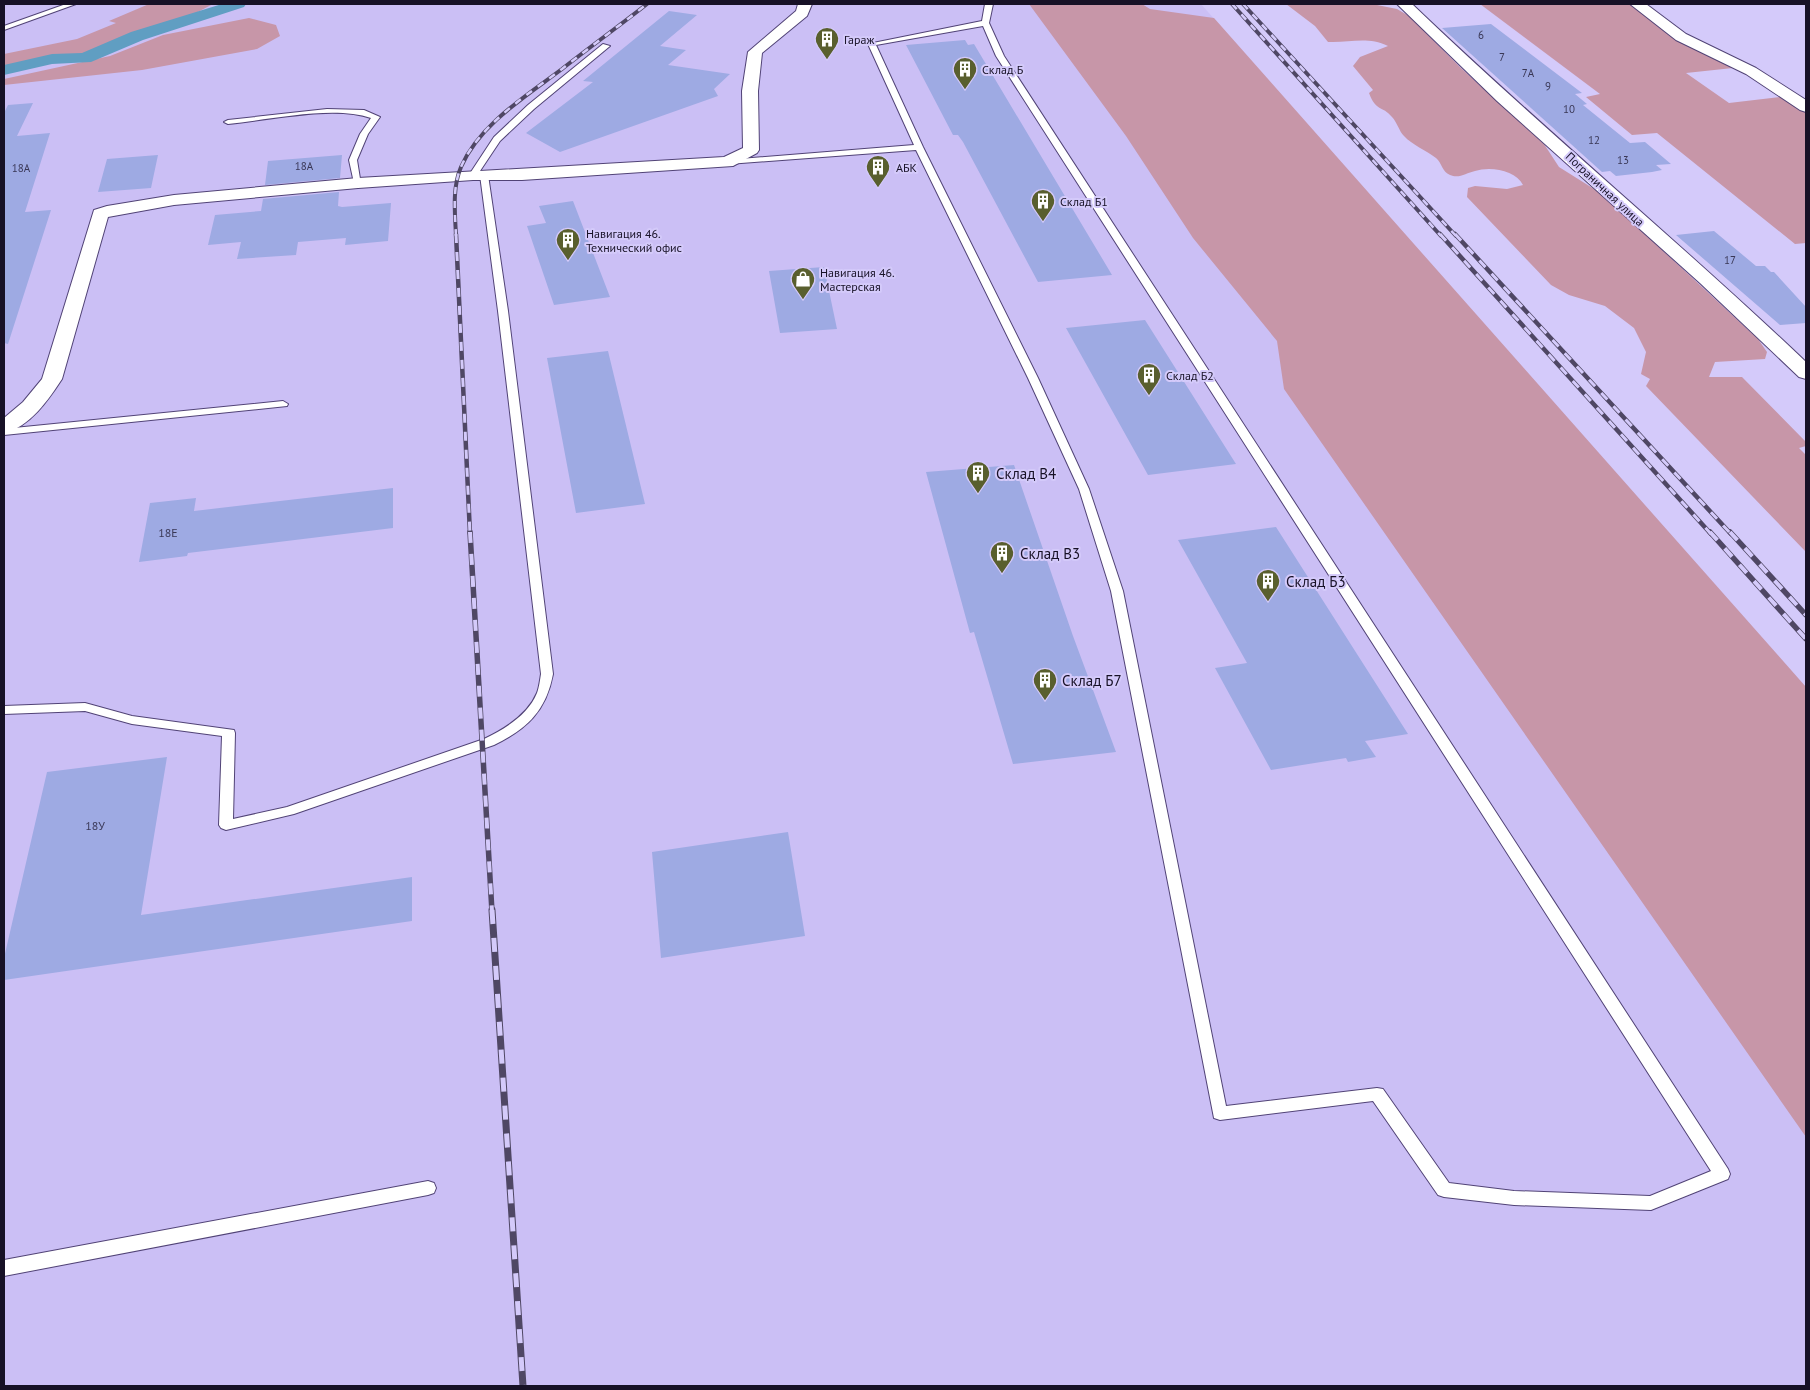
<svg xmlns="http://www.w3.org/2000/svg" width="1810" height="1390" font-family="'PT Sans',sans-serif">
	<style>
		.built { fill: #cbbff5 }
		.green { fill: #c796a8 }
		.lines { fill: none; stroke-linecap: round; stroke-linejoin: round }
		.canal { fill: #609ec2; fill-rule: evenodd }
		.building { fill: #9eaae3 }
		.service-casing { stroke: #514376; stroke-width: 2 }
		.minor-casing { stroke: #514376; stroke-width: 2 }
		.service { fill: #fff; fill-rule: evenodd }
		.minor { fill: #fff; fill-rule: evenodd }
		.rail-far3-casing { stroke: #4f4764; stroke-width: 4 }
		.rail-far2-casing { stroke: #4f4764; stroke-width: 4.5 }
		.rail-far1-casing { stroke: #4f4764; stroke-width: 5.5 }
		.rail-casing { stroke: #4f4764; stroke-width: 7 }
		.rail-far3 { stroke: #d4cafa; stroke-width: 2.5; stroke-dasharray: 7; stroke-linecap: butt }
		.rail-far2 { stroke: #d4cafa; stroke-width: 3; stroke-dasharray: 9; stroke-linecap: butt }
		.rail-far1 { stroke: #d4cafa; stroke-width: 4; stroke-dasharray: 11; stroke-linecap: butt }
		.rail { stroke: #d4cafa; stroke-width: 5; stroke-dasharray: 14; stroke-linecap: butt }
		.labels { text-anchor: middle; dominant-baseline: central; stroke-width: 4; stroke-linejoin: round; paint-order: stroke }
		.far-number-label { font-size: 11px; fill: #393755 }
		.far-poi-label { font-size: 12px; fill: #171126; stroke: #d4cafa; text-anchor: start }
		.far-street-label { font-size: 12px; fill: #171126; stroke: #d4cafa }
		.number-label { font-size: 12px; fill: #393755 }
		.poi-label { font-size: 15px; fill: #171126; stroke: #d4cafa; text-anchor: start }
	</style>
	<rect width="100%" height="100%" fill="#d4cafa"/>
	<!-- built -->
	<path class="built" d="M4,4H1201L1806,687V1386H4Z"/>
	<!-- green -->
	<path class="green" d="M149,4H213L192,15L85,58L52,59L4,70V54L77,39L116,23L109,21Z
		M1029,4H1142L1150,9L1214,18L1806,687V1137L1284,389L1277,341L1193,238L1126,136Z
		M1286,4H1372L1397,9L1409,16L1461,68L1544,144L1559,167L1602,194L1758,339L1767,352L1765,359L1715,362L1709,377H1742L1806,442V446L1799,448L1806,455V552L1646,386L1650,379L1641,374L1646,352L1634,328L1605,306L1569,295L1551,285L1467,197L1468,188L1475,186L1507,189L1523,185C1516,170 1490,166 1475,171C1466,173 1459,179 1450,175C1442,172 1442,163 1436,158C1426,150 1412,145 1404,136C1399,131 1397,122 1392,117C1382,105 1376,112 1369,93L1373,90L1353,66L1360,57L1388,46C1367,36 1350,43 1328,42L1315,26Z
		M1480,4H1630L1682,43L1733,68L1686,73L1729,103L1780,97L1806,113V243L1795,244L1657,133L1632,135L1586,97L1600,94Z
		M249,18L276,25L280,36L257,49L142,70L4,85V79L110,56L163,35Z"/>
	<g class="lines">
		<!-- canal -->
		<path class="canal" d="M222,4H246L244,7L143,40L91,62L52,64L4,75V65L52,54L82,53L131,32Z"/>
	</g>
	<!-- building -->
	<path class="building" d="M669,11L697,15L660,46L686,50L668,65L730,74L714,89L718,96L560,152L526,133L593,82L583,81Z
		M1491,24L1582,93L1575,94L1587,104L1583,105L1630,143L1645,142L1671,164L1656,165L1662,170L1652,172L1616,176L1610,171L1602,172L1442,28Z
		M965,40L968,45L974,44L1112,275L1038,282L963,142L958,135H953L906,45Z
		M33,103L17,136L50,133L25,212L51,210L8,344L4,343V113L8,105Z
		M158,155L151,188L98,192L107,159Z
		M342,155L340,178L265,185L268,161Z
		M339,192L338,206L342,207L391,203L388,241L345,245L346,238L298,242L296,255L237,259L241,242L208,245L215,215L261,211L263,199Z
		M573,201L610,297L554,305L527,226L546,223L539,206Z
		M1714,231L1756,266H1765L1771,272H1774L1806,307V323L1780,325L1676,235Z
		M824,267L837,329L780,333L769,271Z
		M1145,320L1236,464L1148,475L1066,328Z
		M608,351L645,504L576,513L547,358Z
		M1014,465L1073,636L1116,752L1013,764L974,632L970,633L926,472Z
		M393,488V528L188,553L187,556L139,562L150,503L196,498L194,511Z
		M1276,527L1408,734L1365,741L1376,757L1348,762L1346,758L1271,770L1215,668L1247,663L1178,540Z
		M167,757L141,915L412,877V921L4,980V958L47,772Z
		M788,832L805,936L661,958L652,852Z"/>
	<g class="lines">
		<!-- service casing -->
		<g class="service-casing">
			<path id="service" d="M66,4H76L4,30V26Z
				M985,4H993L989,23L1004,56L1728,1169L1730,1174L1728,1179L1651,1210L1514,1205L1444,1197L1438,1195L1373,1101L1220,1120L1214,1118L1111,591L1079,489L1028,378L916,150L728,164L724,162L728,160L914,145L868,44L982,21ZM983,26L996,56L1711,1171L1650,1196L1514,1191L1449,1183L1383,1089L1377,1088L1226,1106L1123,591L1089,489L1038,378L923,147L876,45Z
				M603,44L610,46L534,109L500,141L476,177H470L469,175L494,137L528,105Z
				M327,109L364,110L380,117L368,134L357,160L361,185L354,183L349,160L360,134L371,118C333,105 269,120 228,124L224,122L228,120Z
				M484,172L488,175L508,311L553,674C546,711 527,729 494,745L294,814L226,830L221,828L219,825L222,736L132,724L85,711L4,714V706L85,703L132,716L234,730L235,733L233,819L287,807L484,739C505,729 528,715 537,693C539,688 540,680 541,674L498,311L480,175Z
				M283,401L288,404L287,406L4,435V429Z
				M428,1181L434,1183L436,1188L434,1193L428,1195L4,1276V1260Z"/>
		</g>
		<!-- minor casing -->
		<g class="minor-casing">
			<path id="minor" d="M798,4H812L807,16L762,53L758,91L759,150L757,153L733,166L522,180H473L358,188L174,205L108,217L62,379C49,399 29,428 4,433V418L23,402L42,379L94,210L107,206L174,195L358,178L724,157L743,148L742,91L748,52L796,11Z
				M1397,4H1412C1540,127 1678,240 1806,362V379L1799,377L1700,283L1497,101Z
				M1630,4H1646L1686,34L1756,68L1806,100V112L1800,110L1746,74L1676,40Z"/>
		</g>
		<!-- service -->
		<use href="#service" class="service"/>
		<!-- minor -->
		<use href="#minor" class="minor"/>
		<!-- rail-far3 casing -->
		<g class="rail-far3-casing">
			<path id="rail-far3" d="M1232,4L1441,236
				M1243,4L1456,236
				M456,236C455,213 452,188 461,167C479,125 526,96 562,69C590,47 619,26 647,4"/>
		</g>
		<!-- rail-far2 casing -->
		<g class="rail-far2-casing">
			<path id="rail-far2" d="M456,234L470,534
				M1440,234L1711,534
				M1455,234L1731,534"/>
		</g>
		<!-- rail-far1 casing -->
		<g class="rail-far1-casing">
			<path id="rail-far1" d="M470,532L492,912
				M1710,532L1806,639
				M1730,532L1806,615"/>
		</g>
		<!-- rail casing -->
		<g class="rail-casing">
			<path id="rail" d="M492,910L523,1386"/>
		</g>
		<!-- rail-far3 -->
		<use href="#rail-far3" class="rail-far3"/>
		<!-- rail-far2 -->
		<use href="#rail-far2" class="rail-far2"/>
		<!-- rail-far1 -->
		<use href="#rail-far1" class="rail-far1"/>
		<!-- rail -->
		<use href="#rail" class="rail"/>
	</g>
	<!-- icons -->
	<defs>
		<g id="building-pin" transform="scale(1.25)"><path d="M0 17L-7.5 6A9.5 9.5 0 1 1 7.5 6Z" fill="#595f2e" stroke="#d4cafa"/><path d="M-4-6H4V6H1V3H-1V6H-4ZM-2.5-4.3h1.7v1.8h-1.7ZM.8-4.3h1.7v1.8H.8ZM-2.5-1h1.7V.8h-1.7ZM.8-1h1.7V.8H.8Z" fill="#fff"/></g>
		<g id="shop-pin" transform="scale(1.25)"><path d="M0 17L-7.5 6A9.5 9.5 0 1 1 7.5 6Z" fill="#595f2e" stroke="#d4cafa"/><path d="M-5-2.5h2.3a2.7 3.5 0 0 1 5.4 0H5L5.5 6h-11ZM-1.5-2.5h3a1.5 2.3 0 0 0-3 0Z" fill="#fff"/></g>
	</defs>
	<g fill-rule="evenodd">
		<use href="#building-pin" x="827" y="39"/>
		<use href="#building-pin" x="965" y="69"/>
		<use href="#building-pin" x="878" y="167"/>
		<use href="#building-pin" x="1043" y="201"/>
		<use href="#building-pin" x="568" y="240"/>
		<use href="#shop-pin" x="803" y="279"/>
		<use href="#building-pin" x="1149" y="375"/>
		<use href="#building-pin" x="978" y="473"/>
		<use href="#building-pin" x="1002" y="553"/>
		<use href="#building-pin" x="1268" y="581"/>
		<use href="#building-pin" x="1045" y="680"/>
	</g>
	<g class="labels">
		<!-- far-number labels -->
		<g class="far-number-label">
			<text x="1481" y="35">6</text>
			<text x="1502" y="57">7</text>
			<text x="1528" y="73">7А</text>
			<text x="1548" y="86">9</text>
			<text x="1569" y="109">10</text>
			<text x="1594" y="140">12</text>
			<text x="1623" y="160">13</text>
			<text x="304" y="166">18А</text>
			<text x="21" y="168">18А</text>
			<text x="1730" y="260">17</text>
		</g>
		<!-- far-poi labels -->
		<g class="far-poi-label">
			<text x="844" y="39">Гараж</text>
			<text x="982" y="69">Склад Б</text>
			<text x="896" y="167">АБК</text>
			<text x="1060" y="201">Склад Б1</text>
			<text x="586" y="233">Навигация 46.<tspan x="586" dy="14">Технический офис</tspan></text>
			<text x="820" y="272">Навигация 46.<tspan x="820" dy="14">Мастерская</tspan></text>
			<text x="1166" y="375">Склад Б2</text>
		</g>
		<!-- far-street labels -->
		<g class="far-street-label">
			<text transform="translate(1605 189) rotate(43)">Пограничная улица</text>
		</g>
		<!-- number labels -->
		<g class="number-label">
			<text x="168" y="532">18Е</text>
			<text x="95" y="825">18У</text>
		</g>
		<!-- poi labels -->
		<g class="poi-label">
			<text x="996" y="473">Склад В4</text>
			<text x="1020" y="553">Склад В3</text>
			<text x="1286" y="581">Склад Б3</text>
			<text x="1062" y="680">Склад Б7</text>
		</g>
	</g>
	<!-- border -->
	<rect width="1810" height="1390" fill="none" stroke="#171126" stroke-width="10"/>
</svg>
